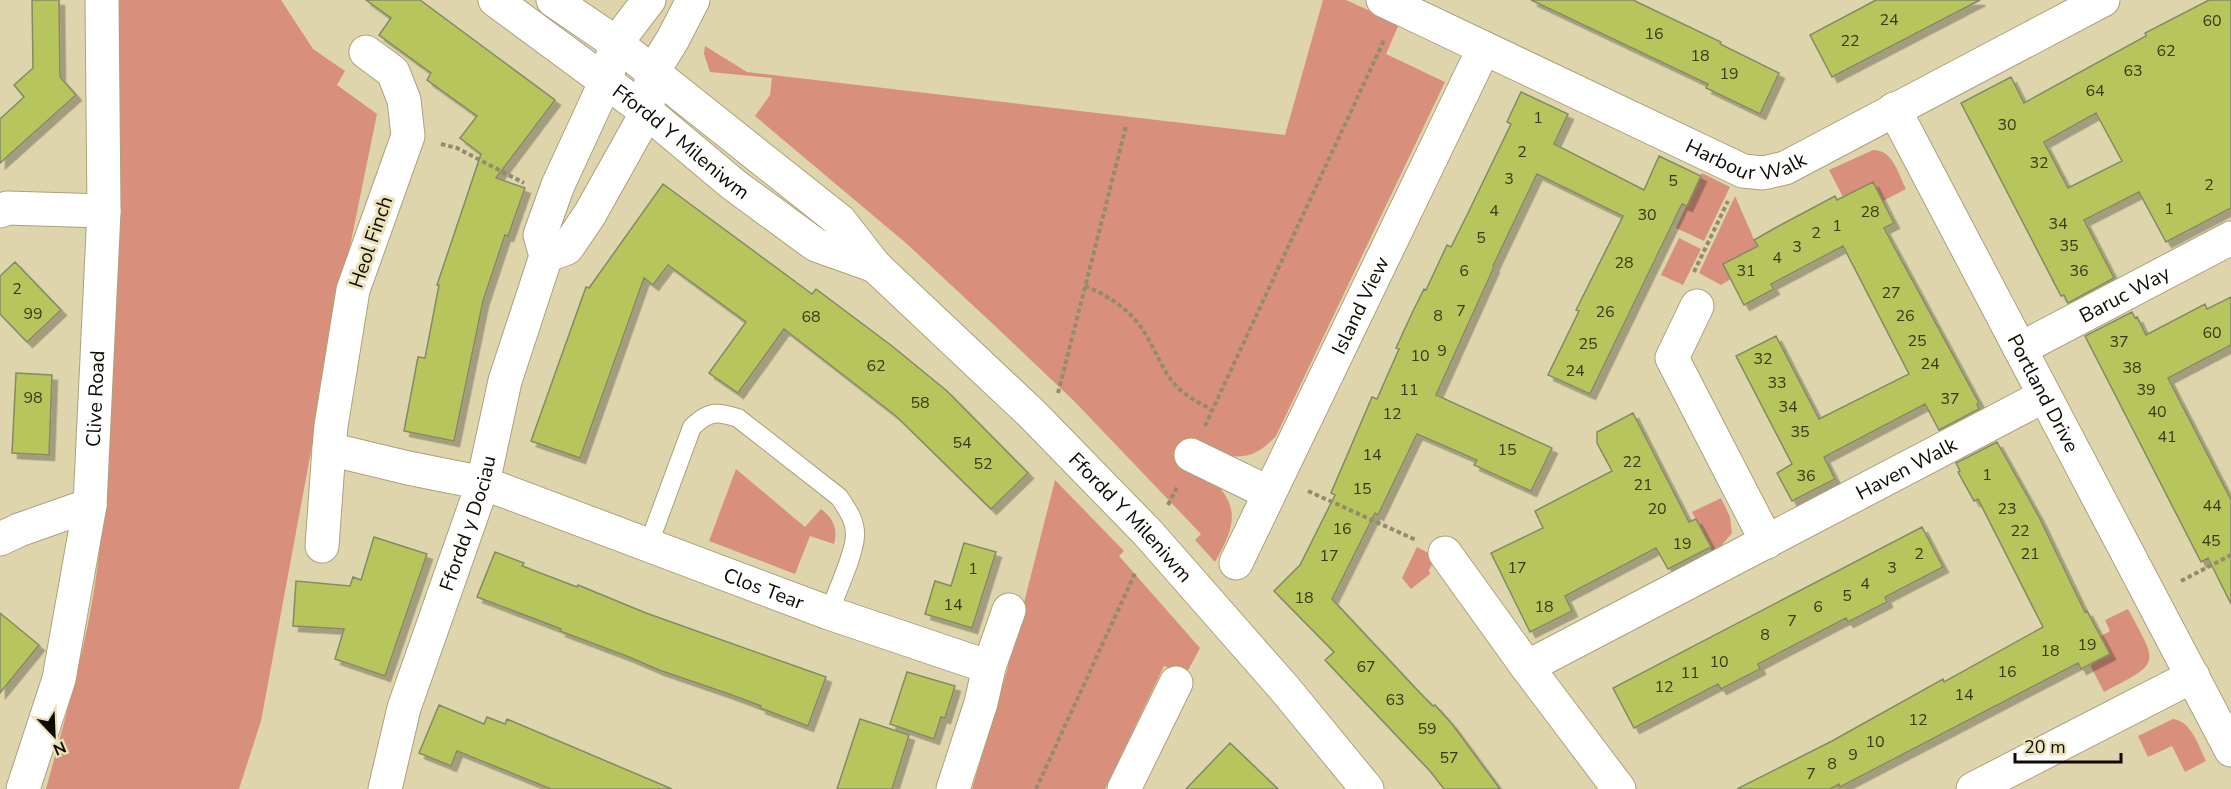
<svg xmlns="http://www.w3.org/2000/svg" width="2231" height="789" font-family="'Nunito Sans',sans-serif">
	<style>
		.green { fill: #d8907c }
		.building { fill: #b7c55c; stroke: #848a65; stroke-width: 1.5; fill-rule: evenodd; filter: url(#shadow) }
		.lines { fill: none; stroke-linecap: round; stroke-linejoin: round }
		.service-casing { stroke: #aba17b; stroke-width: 20 }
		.minor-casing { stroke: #aba17b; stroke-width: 35 }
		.tertiary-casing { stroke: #aba17b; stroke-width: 35 }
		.path { stroke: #938b6e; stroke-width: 4; stroke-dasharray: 4.5 3; stroke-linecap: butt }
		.service { stroke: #fff; stroke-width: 18 }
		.minor { stroke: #fff; stroke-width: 33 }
		.tertiary { stroke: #fff; stroke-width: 33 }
		.labels { text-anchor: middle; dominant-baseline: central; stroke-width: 6; stroke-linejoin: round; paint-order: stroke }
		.number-label { font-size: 16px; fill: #393a18 }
		.street-label { font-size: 20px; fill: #0f0b01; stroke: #ece2ba }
	</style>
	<defs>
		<filter id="shadow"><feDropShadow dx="5.5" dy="5.5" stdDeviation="0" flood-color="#0004"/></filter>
	</defs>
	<rect width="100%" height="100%" fill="#dfd5ad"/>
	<!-- green -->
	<path class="green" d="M118,0H281L313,49L345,71L337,85L377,114L339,300L261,721L239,789H46C68,708 92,628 100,544Z
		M1323,0H1346L1399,24L1386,54L1445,82L1276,436C1261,452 1248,460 1226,455L1219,487C1242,513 1230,535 1215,562L1195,540L1201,534L1074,401L994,325L907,244L755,116L770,95L772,78L710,72L704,54L705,46L747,72L1285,135Z
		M1873,150C1893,150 1898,173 1906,189L1883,201L1872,182L1843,197L1829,170Z
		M1702,173L1730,187L1704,241L1676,228Z
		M1735,196L1757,246L1724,264L1731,279L1721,285L1699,273Z
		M1679,238L1701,249L1683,285L1661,275Z
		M736,469L805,527L821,509C834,519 838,529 834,544L810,536L795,574L709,541Z
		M1055,480L1124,551L1119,556L1200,648L1185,676L1164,666L1105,789H972L1006,674Z
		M1721,498L1730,517L1732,533L1721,546L1712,551L1692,512Z
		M1417,547L1436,557L1429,570L1430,574L1411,589L1402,578Z
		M2128,609C2158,665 2162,662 2104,692L2090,665L2110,654L2101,636L2110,631L2105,620Z
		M2173,719C2192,722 2198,745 2206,761L2185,772L2172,746L2148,757L2138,736Z"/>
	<!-- building -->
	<path class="building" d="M32,0H59L60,77L76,95L0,163V119L24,97L14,85L33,68Z
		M366,0H420L555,100L496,178L525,188L508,236L505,235L483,301L454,441L404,431L418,357L425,358L439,285H437L481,154L460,138L477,116L427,80L431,73L379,35L391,18Z
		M1531,0H1633L1721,42L1720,44L1779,73L1760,114L1706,88L1708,84Z
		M1876,0H1980L1832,77L1810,35Z
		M2209,0H2231V208L2166,242L2139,192L2084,220L2114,278L2068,303L2064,295L2061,296L1961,103L2011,77L2024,103L2146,36L2145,33ZM2096,113L2122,161L2068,188L2044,142Z
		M1521,92L1568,114L1554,144L1644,190L1659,156L1701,176L1687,206L1682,204L1590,394L1548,375L1579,311L1576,310L1623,216L1537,174L1493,266L1494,267L1436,395L1552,448L1531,491L1474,465L1477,460L1417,434L1378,515L1375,513L1332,599L1419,692L1433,706L1435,705L1452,724L1500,789H1444L1430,771L1325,660L1334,652L1274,591L1300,565L1335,495L1331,493L1372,397L1377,399L1399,349L1396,348L1413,311L1424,289L1426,290L1447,245L1451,247L1467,215L1511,124L1507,122Z
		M1873,182L1894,223L1884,228L1979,403L1977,404L1979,409L1939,430L1925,404L1824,457L1835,479L1792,501L1777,473L1792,464L1736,356L1776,336L1819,419L1909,374L1843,246L1771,284L1774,289L1744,305L1723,264L1758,246L1754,240L1775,228L1835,196L1837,200Z
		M663,184L812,294L816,289L892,346L947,391L1028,473L991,509L896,416L784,329L738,393L709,373L746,322L668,265L653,285L644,278L580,458L531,441L586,287L589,288Z
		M15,262L61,310L27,342L0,314V276Z
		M2231,297V345L2168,378L2231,500V604L2208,558L2201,562L2085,336L2132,312L2135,318L2137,317L2146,335L2205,304L2207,309Z
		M16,373L52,375L49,455L12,453Z
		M1633,413L1689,522L1696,519L1711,547L1668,569L1656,548L1565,596L1572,611L1530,632L1491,553L1543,528L1535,511L1612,471L1597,443V432Z
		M1997,442L2039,517L2085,612L2087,611L2110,654L2081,669L2078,663L1840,787L1839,784L1830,789H1737L1832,741L1943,679L1944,682L2043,627L1978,499L1974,501L1958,472L1960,471L1956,463Z
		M1922,527L1943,567L1885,597L1887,602L1848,622L1846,618L1758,664L1760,669L1721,689L1718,684L1634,728L1613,688Z
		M374,537L427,554L385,676L335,659L344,629L293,626L296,581L350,586L353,577L361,580Z
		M964,543L996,552L972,628L925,614L935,581L951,586Z
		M495,552L524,563L522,566L577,587L578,585L646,613L826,677L808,726L760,708L761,706L729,694L659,670L629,657L560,631L561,629L477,597Z
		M0,613L39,645L0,693Z
		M907,672L955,686L945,718L941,717L934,739L890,724Z
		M439,705L484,724L487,717L505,724L507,719L672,789H551L457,751L451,766L419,753Z
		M860,719L909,735L892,789H837Z
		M1230,743L1278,789H1186Z"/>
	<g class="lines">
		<!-- service casing -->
		<g class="service-casing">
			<path id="service" d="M648,546L692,427C709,411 716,411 738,418L839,497C847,509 856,521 855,536C854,556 836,593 829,613"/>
		</g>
		<!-- minor casing -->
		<g class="minor-casing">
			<g id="minor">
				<path id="s1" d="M1383,0L1743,171L1763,173L1785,168L2103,0"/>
				<path id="s2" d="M366,52L393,72L404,100L408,136L353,290L331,426L329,449L408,468L483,483L829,613L989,667L1009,610"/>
				<path id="s3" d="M1894,109L2231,750"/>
				<path d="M0,211L7,208L104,211"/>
				<path d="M546,256L567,248L590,214L647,112L652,73L673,39L693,0"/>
				<path d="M1697,306L1672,358L1767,542"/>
				<path id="s4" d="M2020,349L2231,238"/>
				<path d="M1191,455L1269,493"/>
				<path d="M0,539L19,530L90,505"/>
				<path d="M322,546L329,449"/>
				<path d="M1445,553L1527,667L1619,789"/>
				<path id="s5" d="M1236,563L1484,48"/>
				<path id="s6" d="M1527,667L2044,396"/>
				<path id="s7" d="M23,789L59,679L90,505L104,211L102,0"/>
				<path id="s8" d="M385,789L404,708L483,483L505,381L546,256L540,235L558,185L606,81L616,43L649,0"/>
				<path d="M953,789L981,703L989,667"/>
				<path d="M1124,789L1176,683"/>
				<path d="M1973,789L2193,676"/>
			</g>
		</g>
		<!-- tertiary casing -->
		<g class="tertiary-casing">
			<g id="tertiary">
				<path id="s9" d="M495,0L647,112L734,185L816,245L875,266"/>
				<path id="s10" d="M553,0L616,43L840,221L875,266L1032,414L1148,533L1285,689L1367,789"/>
			</g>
		</g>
		<!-- path -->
		<path class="path" d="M441,144L457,148L524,183
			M1694,272L1728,201
			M1085,286C1106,294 1127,308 1141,327C1154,346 1161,369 1177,387C1187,397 1200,403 1212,410
			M1058,393L1126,126
			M1205,426L1385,38
			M1308,491L1416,540
			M1168,505L1177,487
			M2181,581L2231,555
			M1036,789L1136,571"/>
		<!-- service -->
		<use href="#service" class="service"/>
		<!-- minor -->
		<use href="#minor" class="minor"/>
		<!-- tertiary -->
		<use href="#tertiary" class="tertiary"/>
	</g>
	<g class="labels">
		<!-- number labels -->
		<g class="number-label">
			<text x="1889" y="20">24</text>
			<text x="2212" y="21">60</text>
			<text x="1654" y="34">16</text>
			<text x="1850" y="41">22</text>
			<text x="2166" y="51">62</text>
			<text x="1700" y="56">18</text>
			<text x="2133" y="71">63</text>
			<text x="1729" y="74">19</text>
			<text x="2095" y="91">64</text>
			<text x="1538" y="118">1</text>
			<text x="2007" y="125">30</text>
			<text x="1522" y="152">2</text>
			<text x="2039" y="163">32</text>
			<text x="1509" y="179">3</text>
			<text x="1673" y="181">5</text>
			<text x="2209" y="185">2</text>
			<text x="2169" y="209">1</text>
			<text x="1494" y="211">4</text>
			<text x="1870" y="212">28</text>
			<text x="1647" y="215">30</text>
			<text x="2058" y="224">34</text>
			<text x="1837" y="226">1</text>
			<text x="1816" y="233">2</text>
			<text x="1481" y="238">5</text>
			<text x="2069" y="246">35</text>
			<text x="1797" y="247">3</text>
			<text x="1777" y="258">4</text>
			<text x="1624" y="263">28</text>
			<text x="1464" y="271">6</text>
			<text x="1746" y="271">31</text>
			<text x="2079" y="271">36</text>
			<text x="17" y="289">2</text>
			<text x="1891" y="293">27</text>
			<text x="1461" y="311">7</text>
			<text x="1605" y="312">26</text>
			<text x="33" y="314">99</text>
			<text x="1438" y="316">8</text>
			<text x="1905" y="316">26</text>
			<text x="811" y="317">68</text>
			<text x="2212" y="333">60</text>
			<text x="1917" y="341">25</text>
			<text x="2119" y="342">37</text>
			<text x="1588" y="344">25</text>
			<text x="1442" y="351">9</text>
			<text x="1420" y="356">10</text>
			<text x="1763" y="359">32</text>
			<text x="1930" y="364">24</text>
			<text x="876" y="366">62</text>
			<text x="2132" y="368">38</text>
			<text x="1575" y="371">24</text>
			<text x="1777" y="383">33</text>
			<text x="1409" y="390">11</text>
			<text x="2146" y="390">39</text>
			<text x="33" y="398">98</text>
			<text x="1950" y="399">37</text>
			<text x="920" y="403">58</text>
			<text x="1788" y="407">34</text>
			<text x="2157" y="412">40</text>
			<text x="1392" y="414">12</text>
			<text x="1800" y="432">35</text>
			<text x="2167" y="437">41</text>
			<text x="962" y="443">54</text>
			<text x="1507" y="450">15</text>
			<text x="1372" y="455">14</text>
			<text x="1632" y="462">22</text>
			<text x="983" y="464">52</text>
			<text x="1987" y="475">1</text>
			<text x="1806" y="476">36</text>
			<text x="1643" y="485">21</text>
			<text x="1362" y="489">15</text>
			<text x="2212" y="506">44</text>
			<text x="1657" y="509">20</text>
			<text x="2007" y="509">23</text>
			<text x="1342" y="529">16</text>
			<text x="2020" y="531">22</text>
			<text x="2211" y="541">45</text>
			<text x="1682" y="544">19</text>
			<text x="1919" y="554">2</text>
			<text x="2030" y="554">21</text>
			<text x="1329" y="556">17</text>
			<text x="1517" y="568">17</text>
			<text x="1892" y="568">3</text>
			<text x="973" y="569">1</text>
			<text x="1865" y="584">4</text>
			<text x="1847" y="596">5</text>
			<text x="1304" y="598">18</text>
			<text x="953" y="605">14</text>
			<text x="1544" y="607">18</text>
			<text x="1818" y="607">6</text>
			<text x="1792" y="621">7</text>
			<text x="1765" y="635">8</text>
			<text x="2087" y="645">19</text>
			<text x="2050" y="651">18</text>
			<text x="1719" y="662">10</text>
			<text x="1366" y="667">67</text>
			<text x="2007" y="672">16</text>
			<text x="1690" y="673">11</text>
			<text x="1664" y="687">12</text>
			<text x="1964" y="695">14</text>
			<text x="1395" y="700">63</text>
			<text x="1918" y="720">12</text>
			<text x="1427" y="729">59</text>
			<text x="1875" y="742">10</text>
			<text x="1853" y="755">9</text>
			<text x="1449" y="758">57</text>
			<text x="1832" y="764">8</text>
			<text x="1811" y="774">7</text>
		</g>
		<!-- street labels -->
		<g class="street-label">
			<text stroke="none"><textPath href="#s9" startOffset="234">Ffordd Y Mileniwm</textPath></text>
			<text stroke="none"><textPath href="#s1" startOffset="400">Harbour Walk</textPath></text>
			<text transform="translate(371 242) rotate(-71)">Heol Finch</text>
			<text stroke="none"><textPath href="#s4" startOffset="118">Baruc Way</textPath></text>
			<text stroke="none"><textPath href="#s5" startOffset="286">Island View</textPath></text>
			<text stroke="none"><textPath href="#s3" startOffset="321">Portland Drive</textPath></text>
			<text stroke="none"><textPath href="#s7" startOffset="399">Clive Road</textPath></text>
			<text stroke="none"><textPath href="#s6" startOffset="428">Haven Walk</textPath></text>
			<text stroke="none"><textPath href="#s10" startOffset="778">Ffordd Y Mileniwm</textPath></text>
			<text stroke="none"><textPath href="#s8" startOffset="279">Ffordd y Dociau</textPath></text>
			<text stroke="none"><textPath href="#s2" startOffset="882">Clos Tear</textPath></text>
		</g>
	</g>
	<!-- north arrow -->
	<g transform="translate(54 735) rotate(157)" stroke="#ece2ba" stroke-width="4.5" paint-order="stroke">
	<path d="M0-4.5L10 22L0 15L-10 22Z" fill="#0f0b01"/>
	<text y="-9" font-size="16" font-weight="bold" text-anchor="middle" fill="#0f0b01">N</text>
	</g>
	<!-- scale -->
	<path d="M2015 753v9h106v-9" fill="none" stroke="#0f0b01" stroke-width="3"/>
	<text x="2024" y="753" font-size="18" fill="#0f0b01" stroke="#ece2ba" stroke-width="4.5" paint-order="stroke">20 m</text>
</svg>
